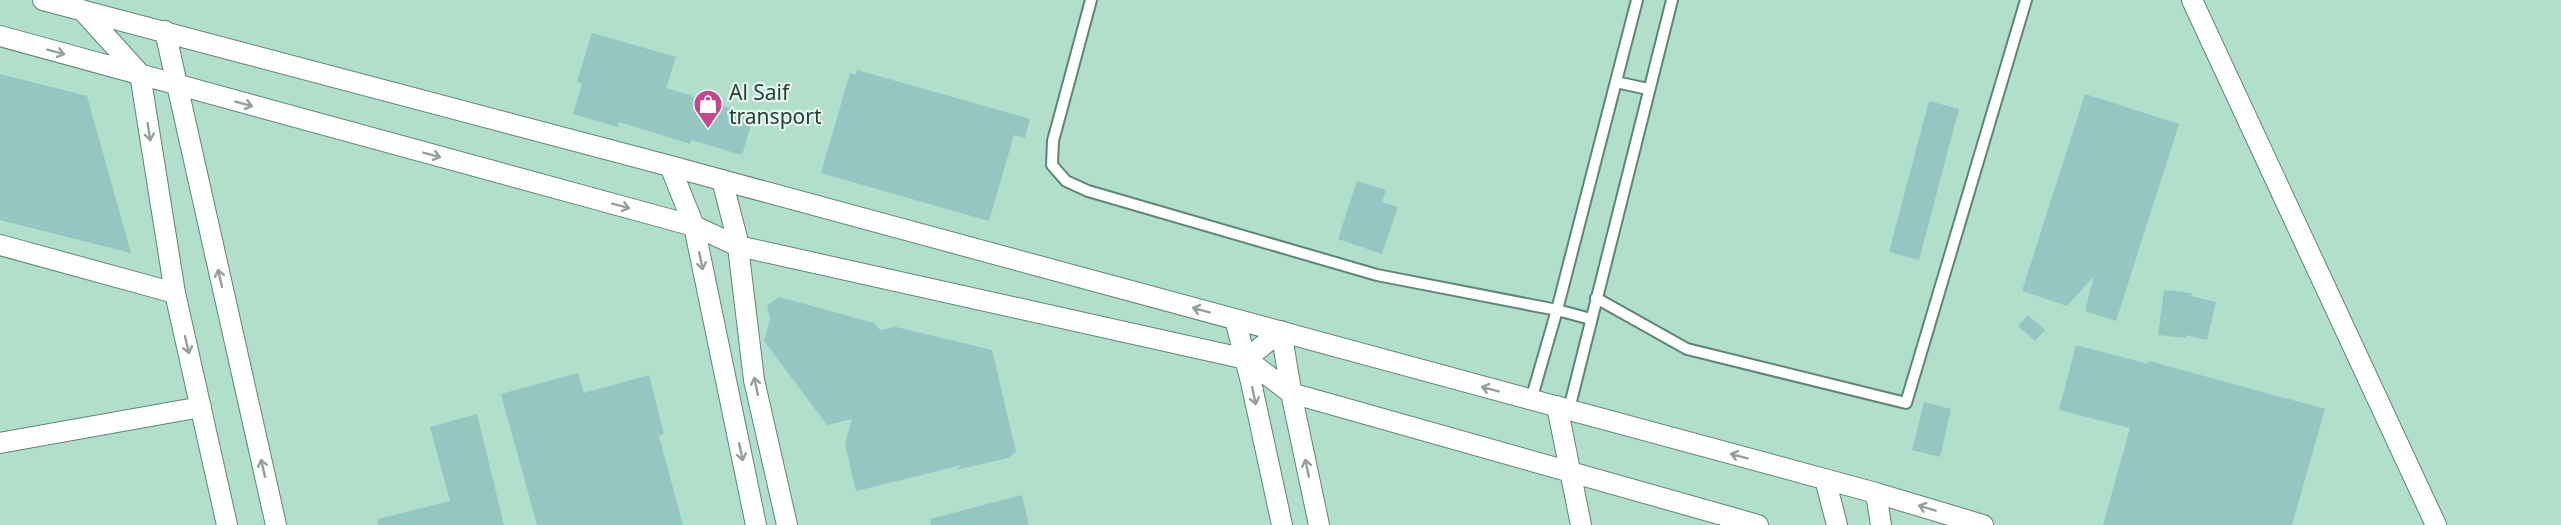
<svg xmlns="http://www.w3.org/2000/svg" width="2561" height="525" font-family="'Noto Sans',sans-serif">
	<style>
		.building { fill: #95c6c1 }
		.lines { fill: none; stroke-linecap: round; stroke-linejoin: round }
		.service-casing { stroke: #5d8676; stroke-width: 14 }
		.minor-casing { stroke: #5d8676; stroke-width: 22 }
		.service { stroke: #fff; stroke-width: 10 }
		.minor { stroke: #fff; stroke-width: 20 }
		.oneway { stroke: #949e9a }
		.labels { text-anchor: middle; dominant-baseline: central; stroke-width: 4.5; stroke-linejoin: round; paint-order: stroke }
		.poi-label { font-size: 21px; fill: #2a3c35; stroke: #e3f9f0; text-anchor: start }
	</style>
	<rect width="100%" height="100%" fill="#b2decc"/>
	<!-- building -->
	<path class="building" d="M592,33L676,57L666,88L754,115L742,155L691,140L690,144L619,122L618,127L573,114L582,84L577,82Z
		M857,70L1030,119L1025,138L1014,135L989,221L821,173L850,73L856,75Z
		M0,74L87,96L131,253L0,220Z
		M2085,94L2179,124L2116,321L2085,311L2094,276L2067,306L2022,291Z
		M1929,101L1959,109L1919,260L1889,252Z
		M1357,181L1386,190L1382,202L1398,207L1382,254L1338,239Z
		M2164,290L2192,293L2191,296L2216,302L2207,340L2186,335V338L2158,335Z
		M779,297L874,323L880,330L896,327L992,350L1016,452L1008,458L956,470L962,465L856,491L845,444L852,419L827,425L764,341L770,319L767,306Z
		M2028,315L2045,330L2035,341L2018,326Z
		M2076,345L2148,364L2149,361L2325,409L2292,525H2103L2130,428L2059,410Z
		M578,373L584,393L649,375L664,434L659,436L683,525H537L501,394Z
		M1924,402L1951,409L1940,457L1912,450Z
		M477,414L504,525H378V519L450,501L430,427Z
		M1022,495L1029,525H931L930,519Z"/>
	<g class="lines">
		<!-- service casing -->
		<g class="service-casing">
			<path id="service" d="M1091,0L1053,141L1052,165L1066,181L1088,191L1377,275L1557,310L1591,319
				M1616,82L1648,89
				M1596,298L1687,349L1906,403L2026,0
				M1531,400L1557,310L1637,0
				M1569,409L1672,0"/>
		</g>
		<!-- minor casing -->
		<g class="minor-casing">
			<path id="minor" d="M43,0L670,166L1876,493L1983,525
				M2192,0L2436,525
				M82,10L140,74L175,293L227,525
				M165,31L276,525
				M0,36L694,226L738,246L1246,359L1291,393L1758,525
				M670,166L694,226L756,525
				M722,180L737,238L754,380L787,525
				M0,245L175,293
				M1235,319L1251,382L1282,525
				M1246,359L1281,331L1293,402L1319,525
				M1557,406L1581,525
				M0,443L201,407
				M1825,479L1837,525
				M1876,493L1881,525"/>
		</g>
		<!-- service -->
		<use href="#service" class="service"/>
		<!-- minor -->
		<use href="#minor" class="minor"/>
	</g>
	<!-- one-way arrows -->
	<defs><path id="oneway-shaft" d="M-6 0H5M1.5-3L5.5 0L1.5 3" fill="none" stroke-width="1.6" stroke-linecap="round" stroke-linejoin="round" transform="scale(1.5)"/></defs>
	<g class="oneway">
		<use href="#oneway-shaft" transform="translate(56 52) rotate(15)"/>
		<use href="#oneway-shaft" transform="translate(244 104) rotate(15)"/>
		<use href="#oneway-shaft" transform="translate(149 132) rotate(81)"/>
		<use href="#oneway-shaft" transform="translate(432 155) rotate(15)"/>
		<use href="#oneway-shaft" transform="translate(621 206) rotate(15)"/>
		<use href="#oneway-shaft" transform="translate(701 261) rotate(78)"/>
		<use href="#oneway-shaft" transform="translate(220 278) rotate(-103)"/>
		<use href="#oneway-shaft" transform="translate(1201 310) rotate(-165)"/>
		<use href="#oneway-shaft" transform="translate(187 345) rotate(77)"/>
		<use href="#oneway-shaft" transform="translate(756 386) rotate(-102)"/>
		<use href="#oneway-shaft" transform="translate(1490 389) rotate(-165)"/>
		<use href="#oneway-shaft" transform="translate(1254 396) rotate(78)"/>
		<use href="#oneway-shaft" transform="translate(741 452) rotate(78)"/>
		<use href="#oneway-shaft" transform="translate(1739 456) rotate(-165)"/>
		<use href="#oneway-shaft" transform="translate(263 468) rotate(-103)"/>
		<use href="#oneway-shaft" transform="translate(1307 468) rotate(-102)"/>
		<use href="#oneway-shaft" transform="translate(1927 508) rotate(-163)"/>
	</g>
	<!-- icons -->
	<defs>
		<g id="shop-pin" transform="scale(1.5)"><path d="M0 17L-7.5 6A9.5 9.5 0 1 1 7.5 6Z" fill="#c64690" stroke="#e3f9f0"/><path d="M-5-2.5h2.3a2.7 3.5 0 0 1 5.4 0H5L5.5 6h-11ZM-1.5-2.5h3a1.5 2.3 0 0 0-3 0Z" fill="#fff"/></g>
	</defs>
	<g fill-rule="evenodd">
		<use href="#shop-pin" x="708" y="104"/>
	</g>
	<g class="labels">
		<!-- poi labels -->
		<g class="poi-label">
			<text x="729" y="92">Al Saif<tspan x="729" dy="24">transport</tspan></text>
		</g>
	</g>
</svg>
